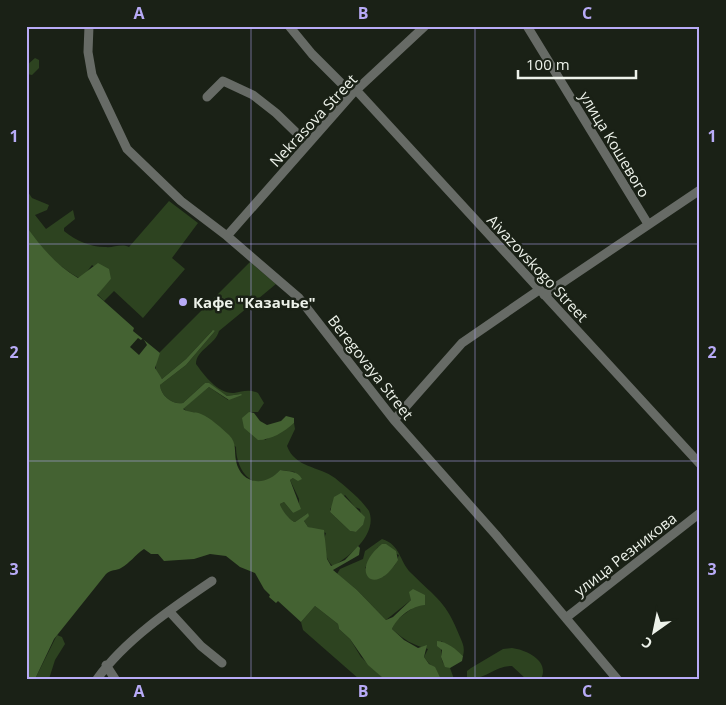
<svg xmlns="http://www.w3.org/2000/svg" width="726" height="705" font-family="'Open Sans',sans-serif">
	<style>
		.green { fill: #2d4320; fill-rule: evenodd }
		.water { fill: #446232 }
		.pier { fill: #1a2116 }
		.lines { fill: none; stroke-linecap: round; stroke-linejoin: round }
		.minor { stroke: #676b66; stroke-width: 9 }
		.grid { fill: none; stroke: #b8abf7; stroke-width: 1; stroke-opacity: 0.55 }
		.poi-dot { fill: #b8abf7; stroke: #1a2116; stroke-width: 2 }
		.labels { text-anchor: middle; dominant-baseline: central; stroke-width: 5; stroke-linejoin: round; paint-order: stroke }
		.street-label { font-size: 15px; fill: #edf2ea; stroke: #1a2116 }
		.poi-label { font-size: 15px; font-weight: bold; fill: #edf2ea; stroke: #1a2116; text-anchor: start }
		.neatline { fill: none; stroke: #b8abf7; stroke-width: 2 }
		.grid-label { font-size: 16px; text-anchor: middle; font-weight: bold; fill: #b8abf7 }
	</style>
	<rect width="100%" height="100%" fill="#1a2116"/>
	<!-- green -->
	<path class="green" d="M35,58L39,60V68L32,75L27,74V65Z
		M26,189L32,198L49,205L47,210L35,215L46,229L73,210L75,219L64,228V231C76,241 91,247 105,247C114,248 121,243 129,247L169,201L198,223L172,258L185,269L143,318L114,291L104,301L97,294L111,279L92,265L83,277L79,278C62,269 31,244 26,225C24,215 26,200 26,189Z
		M250,262L276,284L219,331C216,344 196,350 196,364C204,375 218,394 234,393C243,391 249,389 258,393L264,403L258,412H251L265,440L294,423L295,429L287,446C295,468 319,466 335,478C346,487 361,499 369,511C378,534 349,557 333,566C325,561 322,542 326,533L308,527L304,521L308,513L295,522C290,521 281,510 280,504L284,502L293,513L299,506V499L290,480L293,478L295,472L280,470C258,497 236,474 236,447L194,412L189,413L183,408L209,387L228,400L241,394L227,396L208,383H205L183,403C172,405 161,396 160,385L186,365L215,331H212L186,359L162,379L156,372V362L160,352ZM345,495L355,507L360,509L363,525L356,532L350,531L330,512V509Z
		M382,539C401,545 399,561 411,573C437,599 446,601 460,637C463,644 465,648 463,656L441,641V657L443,663L450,668L454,679H441C436,668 430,666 424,657L428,649C413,645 404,640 392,629L395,621L418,604L422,605L411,600L386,620L357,590L337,574L340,569L363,559L365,551ZM378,547L399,555L395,565L383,577L365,568Z
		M315,606L338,624L339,629L350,639L361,657L384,679H359L303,630L301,622Z
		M57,635L62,637L65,644L55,660L49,679H35Z
		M512,648C527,650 550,661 541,679H526L512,666C494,666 485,681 467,678V671L471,668L503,649Z"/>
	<!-- water -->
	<path class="water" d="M26,226C41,247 56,265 78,278L98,263L109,269L111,279L97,295L134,328L133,331L160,353L155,368L162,379L186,359L213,330L215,331L186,365L160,385C161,396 172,405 183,403L205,383H209L227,396L241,394L242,395L229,400L209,387L183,409C189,413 194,411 201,414C211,418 221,428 229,435C237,443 234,451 236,461C241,485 266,487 280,470C289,472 297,470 302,479L298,481L293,478L290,480L301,509L293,513L284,502L280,504C281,509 290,521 295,522L308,513L309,516L304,521L308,527L324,530L327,559L331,566L345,560L358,546L360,548L359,555L333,570L357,590L386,620L393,617L411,600L409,592L413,589L425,595V605C412,606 398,616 392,629L404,640L418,648L427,645L424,657L429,664L435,667L441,679H384L368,665L350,639L339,629L338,624L315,606L301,622L278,601L276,603L269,597L270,595L264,589L255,573L240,567L226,556L210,554L194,559L164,561L158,554H151L144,549C135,555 130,563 121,568C116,571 111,569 106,574L54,639L35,679H26Z
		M249,412L254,413L260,421L267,425L281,421L286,416L294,418V423C284,432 271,440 258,440L244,428L242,418Z
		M341,493L365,517L363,525L356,532L350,531L330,512L334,497Z
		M382,544H386L396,551L398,560C374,600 348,571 382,544Z
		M437,641C446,641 457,650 463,656L462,661L450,668L445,667L441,657L442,650L437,646Z"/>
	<!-- pier -->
	<path class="pier" d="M138,338L141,340L143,338L147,345L139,355L130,347Z"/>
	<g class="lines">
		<!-- minor -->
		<path class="minor" d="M89,26L88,52L92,75L127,149L181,201L227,236L299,298L394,420L496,535L617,679
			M289,26L312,54L352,94
			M527,26L648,224
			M357,91L700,464
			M207,97L223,81L253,95L276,113L308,144
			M227,236L352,94L425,26
			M544,295L700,190
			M394,420L462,343L539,290
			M169,611L201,646L222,663
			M567,617L700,513
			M106,665L115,679
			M97,679C125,640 172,608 212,581"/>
	</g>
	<!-- grid -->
	<path class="grid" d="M251,26V679M475,26V679M26,244H700M26,461H700"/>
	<!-- markers -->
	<circle class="poi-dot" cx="183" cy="302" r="5"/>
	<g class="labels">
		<!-- street labels -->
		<g class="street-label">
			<text transform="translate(313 120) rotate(-47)">Nekrasova Street</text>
			<text transform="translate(615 144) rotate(59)">улица Кошевого</text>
			<text transform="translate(538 268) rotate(47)">Aivazovskogo Street</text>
			<text transform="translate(371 367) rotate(52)">Beregovaya Street</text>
			<text transform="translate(625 554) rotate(-38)">улица Резникова</text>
		</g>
		<!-- poi labels -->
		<g class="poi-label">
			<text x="193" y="302">Кафе "Казачье"</text>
		</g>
	</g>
	<!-- border -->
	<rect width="726" height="705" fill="none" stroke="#1a2116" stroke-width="55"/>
	<!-- north arrow -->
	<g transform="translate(654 632) rotate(213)" stroke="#1a2116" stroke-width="4" paint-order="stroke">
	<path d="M0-4L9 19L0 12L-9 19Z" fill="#edf2ea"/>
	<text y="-8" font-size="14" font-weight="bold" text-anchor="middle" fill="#edf2ea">С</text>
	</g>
	<!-- scale -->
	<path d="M518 70v8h118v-8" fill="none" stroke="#edf2ea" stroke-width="2.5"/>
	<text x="526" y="70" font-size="15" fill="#edf2ea" stroke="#1a2116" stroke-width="4" paint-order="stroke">100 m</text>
	<rect x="28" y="28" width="670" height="650" class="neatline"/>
	<g class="grid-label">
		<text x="139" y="19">A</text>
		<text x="363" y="19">B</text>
		<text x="587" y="19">C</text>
		<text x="14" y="142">1</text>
		<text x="712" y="142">1</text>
		<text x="14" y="358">2</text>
		<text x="712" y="358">2</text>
		<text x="14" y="575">3</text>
		<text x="712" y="575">3</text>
		<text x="139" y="697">A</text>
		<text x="363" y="697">B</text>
		<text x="587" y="697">C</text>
	</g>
</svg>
